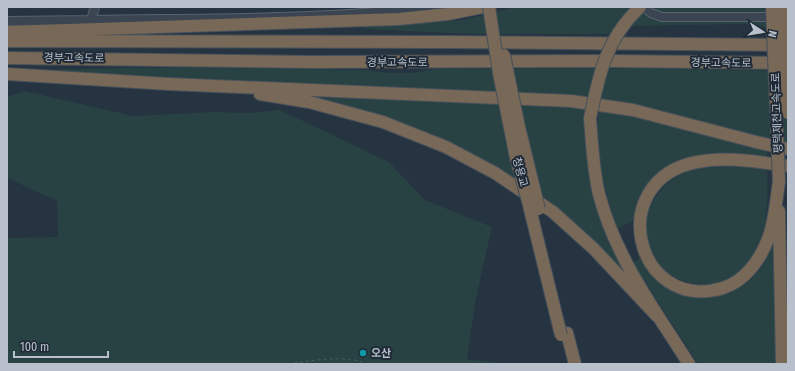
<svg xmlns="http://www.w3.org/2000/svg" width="795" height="371" font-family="'Fira Sans Condensed','Noto Sans KR',sans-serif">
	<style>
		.green { fill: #284142 }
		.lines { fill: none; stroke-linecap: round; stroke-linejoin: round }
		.minor-casing { stroke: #58636e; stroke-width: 10 }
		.highway-casing { stroke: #45505b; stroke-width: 14 }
		.path { stroke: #465d5f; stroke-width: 1; stroke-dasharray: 3 3; stroke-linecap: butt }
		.minor { stroke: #3a4551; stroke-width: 8 }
		.highway { stroke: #776857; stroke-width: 12 }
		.highway-bridge-casing { stroke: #45505b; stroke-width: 14; stroke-linecap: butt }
		.highway-bridge { stroke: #776857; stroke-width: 12 }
		.culture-dot { fill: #0f9aa8; stroke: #1f2a36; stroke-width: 1.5 }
		.labels { text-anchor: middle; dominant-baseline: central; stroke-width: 4; stroke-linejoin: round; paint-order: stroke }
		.street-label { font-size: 11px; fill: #b7c0cb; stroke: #1f2a36 }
		.poi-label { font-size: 11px; font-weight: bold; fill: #b7c0cb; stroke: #1f2a36; text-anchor: start }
	</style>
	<rect width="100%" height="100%" fill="#263341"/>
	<!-- green -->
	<path class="green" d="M516,7H788V31L744,24L633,26L611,34H471L364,29V27L463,20Z
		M174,67L366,70L389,73H410L436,69L639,68L788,71V145L662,113L229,81L19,70Z
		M25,91L133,116L213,112L248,113L279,110L325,131L390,163L425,200L492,227L475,303L467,359L510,364H7V238L58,237L57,201L7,178V97Z
		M302,93L551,105L584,108V130L588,163L630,278L593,243L477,159L301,96Z
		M599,110L633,114L767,150L768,161L736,157L657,178L637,219L617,229C605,190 593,151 599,110Z
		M724,165L754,167L767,170C769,205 768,259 732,278C728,279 724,280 720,282C705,287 685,284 671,275C650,263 639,230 649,208C654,197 669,180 680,175C693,168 710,167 724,165Z
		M774,236L776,364H698L633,263L643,256L698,296L727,294L748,282L764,264Z"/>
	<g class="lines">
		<!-- minor casing -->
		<g class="minor-casing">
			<path id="minor" d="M644,7L651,13L662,17H777
				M91,20C203,18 317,20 429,7
				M7,21L91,20L95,7"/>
		</g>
		<!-- highway casing -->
		<g class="highway-casing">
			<path id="highway" d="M7,32L399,19L448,14L483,7
				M7,41L447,42L783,45
				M7,58L312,62L613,61L784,63
				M7,74L169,84L571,101L633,110L756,142L788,149
				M260,94L309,102L383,122L446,147L495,173L553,212L594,249L657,316
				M590,118C592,143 593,169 599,194C615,257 655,310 689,364
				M779,182C776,200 775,221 768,239C760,260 745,281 723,288C635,314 603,180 697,162C727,156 758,162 788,166
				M779,211L782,364
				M567,333L575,364"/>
		</g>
		<!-- path -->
		<path class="path" d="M288,364C307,361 350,354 366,364"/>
		<!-- minor -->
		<use href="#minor" class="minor"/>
		<!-- highway -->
		<use href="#highway" class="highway"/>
		<!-- highway-bridge casing -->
		<g class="highway-bridge-casing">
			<path id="highway-bridge" d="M489,7L499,73L516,158L528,201L561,335
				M772,7L779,182
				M784,7L788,113
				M504,55L519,127L539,209
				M590,118C599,74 606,39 640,7"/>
		</g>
		<!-- highway-bridge -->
		<use href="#highway-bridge" class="highway-bridge"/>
	</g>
	<!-- markers -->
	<circle class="culture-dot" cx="363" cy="353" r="4"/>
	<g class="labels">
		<!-- street labels -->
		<g class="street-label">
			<text transform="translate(74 58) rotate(1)">경부고속도로</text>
			<text x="397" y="62">경부고속도로</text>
			<text transform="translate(721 63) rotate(1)">경부고속도로</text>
			<text transform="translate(777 113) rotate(-92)">평택제천고속도로</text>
			<text transform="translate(520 172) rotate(75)">청용교</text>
		</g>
		<!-- poi labels -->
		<g class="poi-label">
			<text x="371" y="353">오산</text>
		</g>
	</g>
	<!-- border -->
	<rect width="795" height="371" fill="none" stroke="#b7c0cb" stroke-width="16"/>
	<!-- north arrow -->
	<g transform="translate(763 32) rotate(102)" stroke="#1f2a36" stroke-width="3" paint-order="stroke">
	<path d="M0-3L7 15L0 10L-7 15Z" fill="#b7c0cb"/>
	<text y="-6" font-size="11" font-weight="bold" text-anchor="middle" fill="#b7c0cb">N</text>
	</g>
	<!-- scale -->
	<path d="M14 351v6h94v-6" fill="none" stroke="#b7c0cb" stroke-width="2"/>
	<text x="20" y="351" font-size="12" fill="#b7c0cb" stroke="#1f2a36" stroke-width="3" paint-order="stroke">100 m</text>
</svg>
